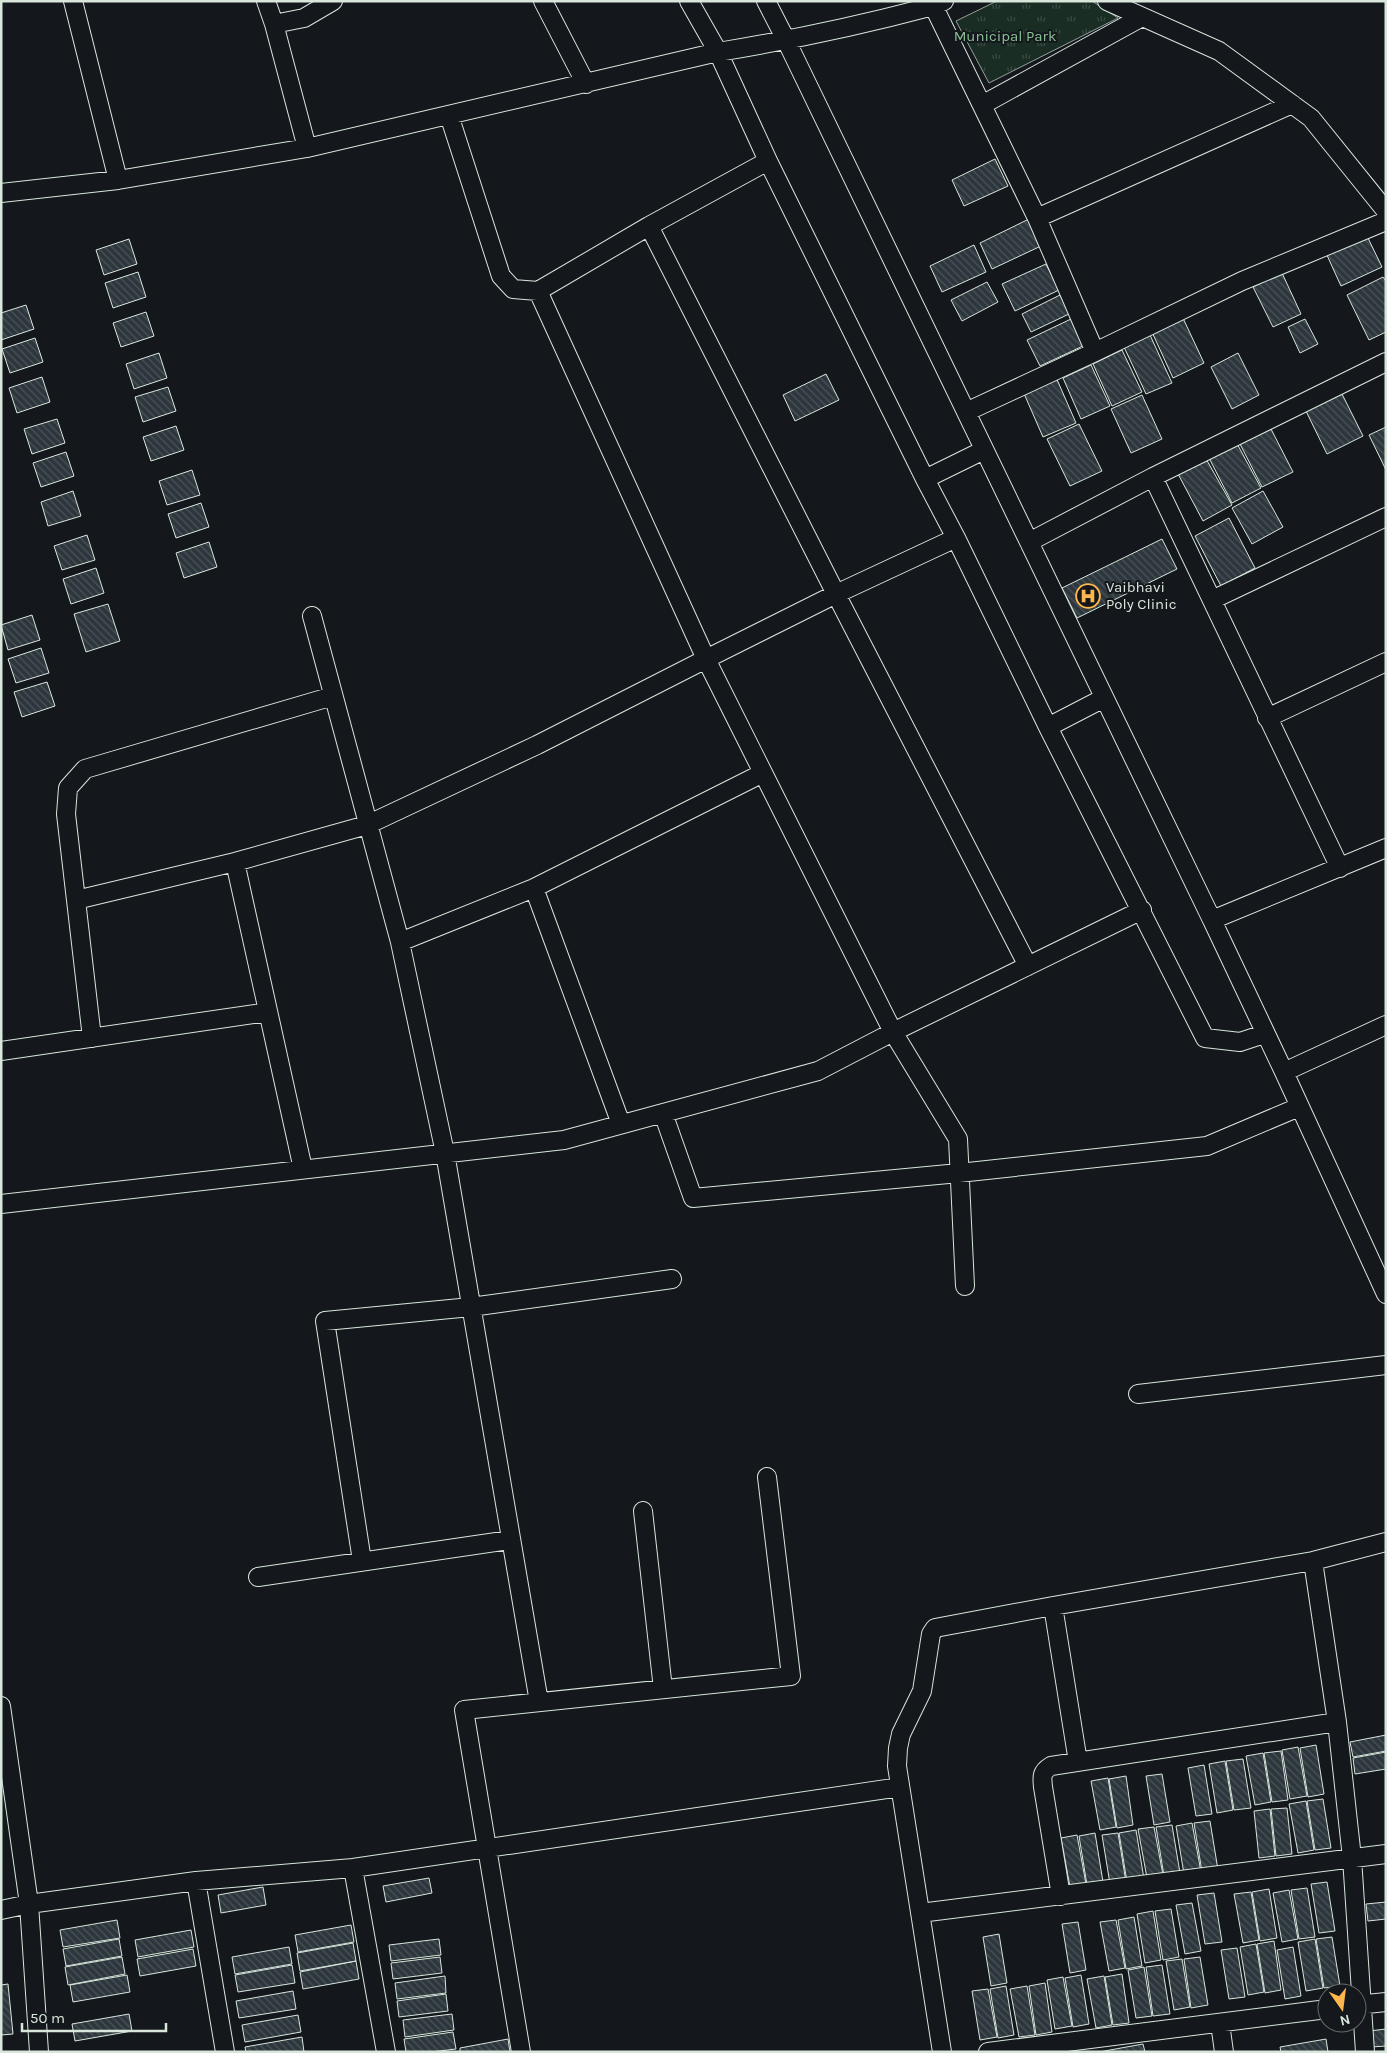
<svg xmlns="http://www.w3.org/2000/svg" width="1387" height="2053" font-family="Karla,sans-serif">
	<style>
		.park { fill: url(#park-tufts); stroke: #939e99 }
		.building { fill: url(#building-back-hatch); stroke: #d8e6dc }
		.lines { fill: none; stroke-linecap: round; stroke-linejoin: round }
		.minor-casing { stroke: #d8e6dc; stroke-width: 20 }
		.minor { stroke: #14181c; stroke-width: 18 }
		.labels { text-anchor: middle; dominant-baseline: central; stroke-width: 4; stroke-linejoin: round; paint-order: stroke }
		.park-label { font-size: 15px; fill: #8ac095; stroke: #14181c }
		.poi-label { font-size: 15px; fill: #d8e6dc; stroke: #14181c; text-anchor: start }
	</style>
	<defs>
		<pattern id="park-tufts" width="24" height="20" patternUnits="userSpaceOnUse" patternTransform="scale(1.25)"><rect width="24" height="20" fill="#1a2d24"/><path d="M3 7l-1-3M5 7V3M7 7l1-3M15 17l-1-3M17 17v-4M19 17l1-3" fill="none" stroke="#3b4b43"/></pattern>
		<pattern id="building-back-hatch" width="6" height="6" patternUnits="userSpaceOnUse" patternTransform="scale(1.25)"><rect width="6" height="6" fill="#2c363c"/><path d="M-1 5l2 2M0 0l6 6M5-1l2 2" fill="none" stroke="#4a5358"/></pattern>
	</defs>
	<rect width="100%" height="100%" fill="#14181c"/>
	<!-- park -->
	<path class="park" d="M997,1H1092L1118,18L989,83L956,21Z"/>
	<!-- building -->
	<path class="building" d="M995,159L1008,186L964,206L952,180Z
		M1029,219L1041,246L992,269L980,243Z
		M1366,234L1382,267L1341,286L1326,253Z
		M129,239L137,264L104,275L96,250Z
		M974,245L986,272L942,292L930,266Z
		M1046,264L1059,290L1015,311L1002,284Z
		M138,272L146,297L113,308L105,283Z
		M1282,273L1301,314L1273,327L1253,287Z
		M1383,277L1386,281V332L1369,340L1347,295Z
		M987,282L998,302L962,321L951,300Z
		M1060,295L1069,314L1031,332L1022,314Z
		M26,305L34,329L1,340V313Z
		M146,312L154,336L121,347L113,323Z
		M1182,316L1204,363L1173,378L1151,330Z
		M1071,319L1083,346L1040,366L1027,340Z
		M1305,319L1318,344L1300,353L1288,327Z
		M1150,335L1172,383L1146,394L1124,347Z
		M35,338L43,362L10,373L2,349Z
		M1122,350L1142,392L1112,406L1093,364Z
		M159,353L167,378L134,389L126,364Z
		M1238,353L1259,395L1232,409L1211,367Z
		M1091,365L1110,406L1081,419L1063,378Z
		M826,374L839,400L795,421L783,395Z
		M1055,375L1076,423L1043,437L1022,389Z
		M42,377L50,402L17,413L9,388Z
		M168,387L176,411L143,422L135,397Z
		M1341,392L1363,436L1327,454L1305,409Z
		M1142,395L1162,439L1131,453L1111,409Z
		M57,419L65,443L32,454L24,429Z
		M1079,424L1102,471L1070,486L1047,439Z
		M176,426L184,450L151,461L143,437Z
		M1386,427V470L1369,435Z
		M1271,429L1293,472L1262,487L1240,444Z
		M1235,440L1261,488L1232,503L1207,454Z
		M66,452L74,476L41,487L33,463Z
		M1205,457L1232,505L1203,521L1177,472Z
		M192,470L200,495L167,505L159,481Z
		M73,491L81,516L48,526L41,502Z
		M1263,491L1283,527L1252,544L1232,508Z
		M201,503L209,527L176,538L168,514Z
		M1229,518L1255,568L1221,586L1195,536Z
		M87,535L95,560L62,570L54,546Z
		M1162,539L1177,569L1077,618L1062,588Z
		M209,542L217,567L184,578L176,553Z
		M96,568L104,593L71,604L63,579Z
		M108,604L120,641L86,652L74,614Z
		M32,615L40,640L8,650L1,625Z
		M41,648L49,673L16,683L8,659Z
		M47,682L55,706L22,717L14,692Z
		M1386,1735V1751L1353,1757L1350,1742Z
		M1316,1745L1324,1794L1308,1797L1300,1748Z
		M1298,1747L1307,1796L1290,1799L1282,1750Z
		M1281,1751L1288,1800L1272,1802L1264,1753Z
		M1386,1752V1769L1355,1774L1353,1758Z
		M1263,1753L1271,1802L1255,1805L1246,1756Z
		M1243,1759L1251,1808L1234,1810L1226,1761Z
		M1225,1761L1233,1810L1217,1813L1209,1764Z
		M1204,1765L1212,1814L1196,1816L1188,1768Z
		M1162,1774L1170,1822L1154,1825L1146,1776Z
		M1126,1776L1133,1825L1117,1828L1109,1779Z
		M1108,1778L1116,1827L1100,1830L1091,1781Z
		M1323,1799L1331,1848L1315,1850L1307,1801Z
		M1306,1801L1314,1850L1298,1853L1289,1804Z
		M1287,1808L1292,1854L1276,1856L1271,1809Z
		M1270,1809L1275,1856L1259,1858L1254,1811Z
		M1210,1821L1218,1870L1202,1872L1194,1823Z
		M1192,1823L1201,1872L1184,1874L1176,1826Z
		M1172,1825L1180,1873L1164,1876L1156,1827Z
		M1154,1827L1163,1875L1147,1878L1138,1829Z
		M1136,1830L1144,1879L1127,1882L1119,1833Z
		M1095,1833L1103,1882L1087,1885L1079,1836Z
		M1118,1833L1126,1882L1110,1884L1102,1835Z
		M1077,1835L1086,1884L1070,1887L1061,1838Z
		M429,1878L432,1893L386,1902L383,1886Z
		M1327,1882L1335,1931L1319,1933L1311,1884Z
		M263,1887L266,1905L221,1913L218,1895Z
		M1307,1888L1315,1937L1299,1939L1291,1890Z
		M1269,1889L1277,1938L1260,1941L1252,1892Z
		M1289,1890L1298,1939L1282,1942L1273,1893Z
		M1251,1892L1259,1940L1243,1943L1234,1894Z
		M1214,1893L1222,1942L1205,1944L1197,1895Z
		M1386,1902V1919L1368,1921L1366,1904Z
		M1192,1903L1201,1951L1185,1954L1176,1905Z
		M1171,1909L1179,1957L1163,1960L1155,1911Z
		M1153,1911L1161,1960L1145,1963L1137,1914Z
		M1134,1917L1142,1966L1126,1969L1118,1920Z
		M117,1920L120,1938L63,1947L60,1930Z
		M1116,1920L1125,1968L1109,1971L1100,1922Z
		M1078,1922L1086,1970L1070,1973L1062,1924Z
		M351,1925L354,1942L298,1952L295,1935Z
		M191,1930L194,1947L138,1957L135,1940Z
		M999,1934L1007,1983L991,1986L983,1937Z
		M1332,1937L1340,1986L1324,1988L1316,1939Z
		M119,1939L122,1956L66,1966L63,1949Z
		M439,1939L441,1955L391,1961L389,1945Z
		M1315,1939L1323,1988L1306,1991L1298,1942Z
		M1274,1941L1281,1990L1265,1993L1257,1944Z
		M353,1943L356,1961L300,1971L297,1953Z
		M1256,1944L1264,1992L1248,1995L1240,1947Z
		M289,1947L292,1964L235,1974L232,1957Z
		M1293,1947L1301,1996L1285,1999L1277,1950Z
		M1237,1948L1245,1997L1229,1999L1221,1950Z
		M193,1949L196,1966L140,1976L137,1959Z
		M122,1957L125,1974L68,1985L65,1967Z
		M440,1957L442,1973L393,1979L391,1963Z
		M1200,1957L1208,2005L1191,2008L1184,1959Z
		M1182,1959L1190,2007L1174,2010L1166,1961Z
		M356,1961L359,1979L303,1989L300,1972Z
		M292,1965L295,1983L238,1992L235,1975Z
		M1162,1965L1170,2014L1153,2016L1146,1967Z
		M1144,1967L1152,2016L1136,2018L1128,1970Z
		M1122,1974L1129,2023L1113,2025L1105,1977Z
		M127,1975L130,1992L73,2002L70,1985Z
		M1081,1975L1089,2024L1073,2027L1065,1978Z
		M445,1976L446,1993L397,1999L395,1983Z
		M1104,1976L1112,2025L1096,2028L1087,1979Z
		M1063,1977L1072,2026L1055,2029L1047,1980Z
		M1045,1983L1052,2032L1036,2035L1029,1986Z
		M8,1984L13,2034L1,2035V1985Z
		M1006,1986L1014,2035L998,2038L990,1989Z
		M1027,1986L1035,2035L1019,2037L1010,1989Z
		M988,1989L997,2037L980,2040L972,1991Z
		M293,1991L296,2009L239,2018L236,2001Z
		M446,1994L448,2011L399,2017L397,2001Z
		M129,2014L132,2031L75,2041L72,2024Z
		M452,2014L454,2030L405,2037L403,2020Z
		M298,2015L301,2032L245,2042L242,2025Z
		M1386,2029V2046L1371,2047L1369,2031Z
		M453,2032L456,2049L431,2052H406L404,2039Z
		M302,2037L304,2052H246L245,2047Z
		M508,2039L510,2052H460V2048Z
		M1326,2039L1328,2052H1281L1280,2047Z
		M1143,2044L1145,2052H1099Z"/>
	<g class="lines">
		<!-- minor casing -->
		<g class="minor-casing">
			<path id="minor" d="M73,1L118,180
				M266,1L274,24L307,148
				M543,1L586,84
				M689,1L718,52L768,161L925,479L956,538L1048,727L1205,1038L1240,1042L1264,1034
				M766,1L786,40L1212,920L1386,848
				M931,1L1037,218L1095,352
				M1107,1L1219,51L1311,118L1386,211
				M274,24L304,18L333,1
				M982,105L1142,17
				M449,115L501,276L513,289L538,291
				M768,161L649,226L538,291L706,659L836,594L956,538
				M1,193L118,180L307,148L718,52C791,40 862,25 933,6L944,1
				M1037,218L1292,104
				M649,226L836,594L1028,966
				M966,412L1095,352L1242,281L1386,221
				M1153,477L1340,868
				M925,479L984,450
				M1029,542L1153,477L1386,362
				M1212,600L1386,517
				M312,616L400,942L445,1153L539,1702
				M1267,718L1386,662
				M1048,727L1104,698
				M235,862L303,1169
				M534,888L621,1124
				M76,900L235,862L367,825L537,745L706,659L893,1032L958,1139L965,1286
				M1212,920L1284,1072L1386,1294
				M400,942L534,888L763,773
				M92,1038L66,814L68,788L85,769L333,696
				M1,1051L268,1012
				M1284,1072L1386,1025
				M663,1113L693,1198L959,1173L1207,1146L1299,1107
				M1,1204L564,1140L818,1071L893,1032L1142,910
				M1138,1394L1386,1365
				M643,1511L663,1689
				M362,1561L325,1321L471,1307L672,1279
				M1313,1561L1337,1722L1352,1858L1365,2052
				M258,1577L510,1540
				M1053,1606L1078,1762
				M1,1706L29,1904L39,2052
				M353,1868L386,2052
				M196,1881L225,2052
				M1061,1896L1043,1787C1042,1777 1041,1772 1051,1766L1337,1722
				M1,1910L29,1904L196,1881L353,1868L900,1787
				M920,1913L1386,1854
				M1357,2005L1386,2002
				M1220,2023L1224,2052
				M521,2052L464,1710L791,1676L767,1477
				M942,2052L897,1766L898,1748L901,1734L922,1691L931,1634L935,1628L1053,1606L1313,1561L1386,1542
				M988,2052L1327,2009"/>
		</g>
		<!-- minor -->
		<use href="#minor" class="minor"/>
	</g>
	<!-- icons -->
	<defs>
		<g id="hospital-ring" transform="scale(1.25)"><circle r="9.5" fill="#14181c" stroke="#ffb74d" stroke-width="1.5"/><path d="M-5-5h3v3.5h4V-5h3V5h-3V1.5h-4V5h-3Z" fill="#ffb74d"/></g>
	</defs>
	<g fill-rule="evenodd">
		<use href="#hospital-ring" x="1088" y="596"/>
	</g>
	<g class="labels">
		<!-- park labels -->
		<g class="park-label">
			<text x="1005" y="36">Municipal Park</text>
		</g>
		<!-- poi labels -->
		<g class="poi-label">
			<text x="1106" y="587">Vaibhavi<tspan x="1106" dy="17">Poly Clinic</tspan></text>
		</g>
	</g>
	<!-- border -->
	<rect width="1387" height="2053" fill="none" stroke="#d8e6dc" stroke-width="5"/>
	<!-- north arrow -->
	<g transform="translate(1342 2008) rotate(166)"><circle r="24" fill="#14181c" stroke="#626a69"/>
	<path d="M0-4L9 19L0 12L-9 19Z" fill="#ffb74d"/>
	<text y="-8" font-size="14" font-weight="bold" text-anchor="middle" fill="#d8e6dc">N</text>
	</g>
	<!-- scale -->
	<path d="M22 2023v8h144v-8" fill="none" stroke="#d8e6dc" stroke-width="2.5"/>
	<text x="30" y="2023" font-size="15" fill="#d8e6dc" stroke="#14181c" stroke-width="4" paint-order="stroke">50 m</text>
</svg>
